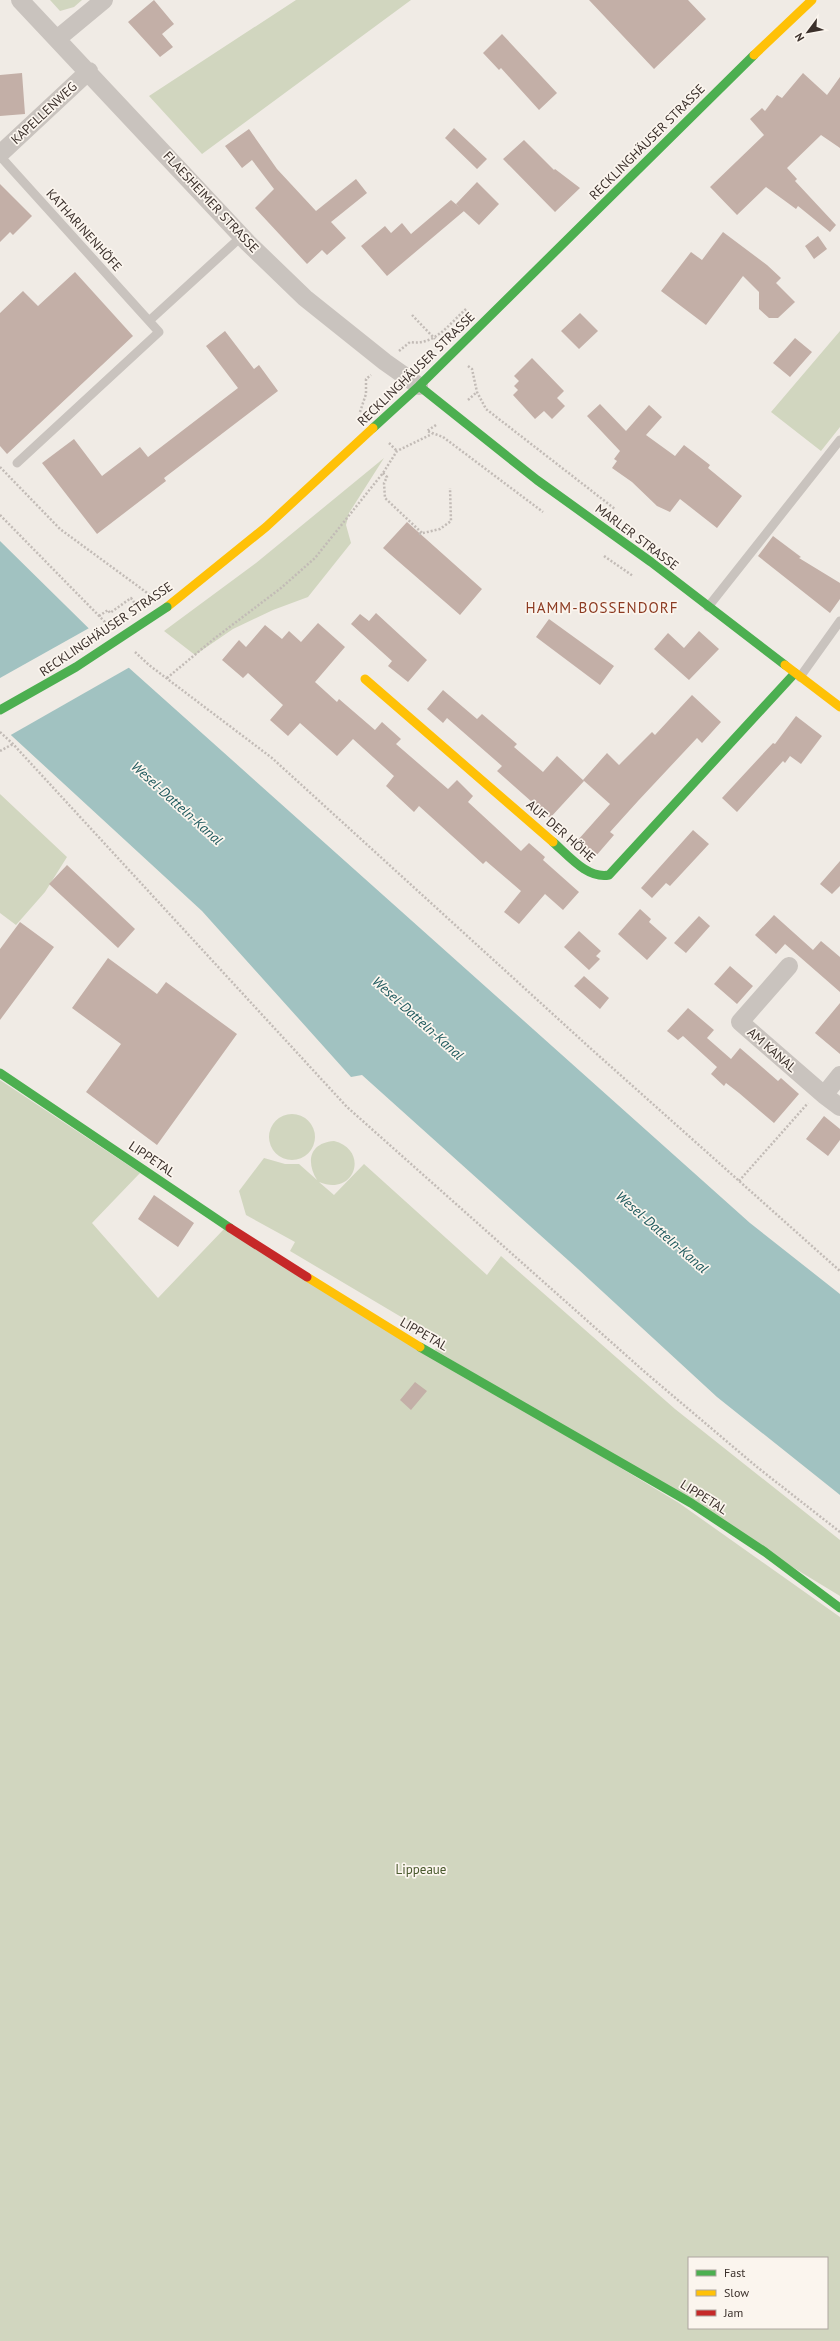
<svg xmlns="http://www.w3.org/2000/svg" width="840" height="2341" font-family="'PT Sans',sans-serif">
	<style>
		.green { fill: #d1d6bf; fill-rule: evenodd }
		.water { fill: #a1c2c1 }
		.pier { fill: #f0ebe5 }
		.building { fill: #c3afa7 }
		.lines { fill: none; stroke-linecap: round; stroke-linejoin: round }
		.path { stroke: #c2bbb6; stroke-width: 2.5; stroke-dasharray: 2 2; stroke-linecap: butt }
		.lane { stroke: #c9c3be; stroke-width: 9 }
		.street { stroke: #c9c3be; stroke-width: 18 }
		.fast { stroke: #4caf50; stroke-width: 9 }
		.slow { stroke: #ffc107; stroke-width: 9 }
		.jam { stroke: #c62828; stroke-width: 9 }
		.fast-bridge { stroke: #4caf50; stroke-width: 9 }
		.labels { text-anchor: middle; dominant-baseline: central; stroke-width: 3.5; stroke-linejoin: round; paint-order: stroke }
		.street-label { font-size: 13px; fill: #3b302b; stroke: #fbf5ee }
		.park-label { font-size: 13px; fill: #4a5a2e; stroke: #fbf5ee }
		.water-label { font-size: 14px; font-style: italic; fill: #1f5a5e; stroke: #fbf5ee }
		.quarter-label { font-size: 15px; letter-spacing: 1px; fill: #8c3b22; stroke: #fbf5ee }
	</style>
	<rect width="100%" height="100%" fill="#f0ebe5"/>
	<!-- green -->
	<path class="green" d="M50,0H82L74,7L60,11Z
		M296,0H411L202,154L149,96Z
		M840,331V427L821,451L771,412Z
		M384,458L349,513L346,525L351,543L308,597L273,610L233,629L195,655L164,631L256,563Z
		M0,794L67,857L45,892L16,925L0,913Z
		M0,1080L140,1173L92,1223L158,1298L224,1229L679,1503L840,1617V2341H0ZM689,2258H827V2328H689Z
		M269 1137a23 23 0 1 1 46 0a23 23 0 1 1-46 0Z
		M334,1141C370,1150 355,1197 319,1182L334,1195L364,1164L487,1275L501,1256L675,1409L840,1540V1596L435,1350L440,1340L290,1251L295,1242L246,1215L239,1191L264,1158L285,1164H299L317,1180C306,1162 309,1143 334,1141Z"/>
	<!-- water -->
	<path class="water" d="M0,541L128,667L750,1223L840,1294V1495L717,1397L578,1269L362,1075L351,1077L202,911L0,725Z"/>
	<!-- pier -->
	<path class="pier" d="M91,627L130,667L9,736L0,727V678Z"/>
	<!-- building -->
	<path class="building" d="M154,0L174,24L162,34L173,47L160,57L128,22Z
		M589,0H688L706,19L654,69Z
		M502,34L557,93L539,110L501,68L499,70L483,53Z
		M22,73L25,114L0,116V75Z
		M803,73L827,95L840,77V148L821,135L787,168L797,179L795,181L836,225L830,232L798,206L796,209L766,187L737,215L710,187L764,135L750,119L762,108L765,111L777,95L782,98Z
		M454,128L487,159L477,169L445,138Z
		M249,129L277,169L316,211L356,179L367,193L331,222L346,238L327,255L322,250L307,264L255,208L274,189L252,160L242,168L225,146Z
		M524,140L554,170L555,169L580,188L555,212L503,159Z
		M477,182L499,204L479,225L456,204Z
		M0,184L32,216L13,235L10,232L0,242Z
		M451,200L464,211L387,276L361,246L385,226L391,233L402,223L411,234Z
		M723,232L767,265L781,278L776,283L795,302L778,318H769L759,309V292L743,276L706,325L661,291L691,252L702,260Z
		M818,236L827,249L814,259L805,246Z
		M75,272L133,336L7,454L0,446V313L23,291L38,306Z
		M580,313L598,331L579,349L561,331Z
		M225,331L254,369L259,365L278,391L164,478L166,481L97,534L42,463L74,439L102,476L140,447L148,457L238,388L206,346Z
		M795,338L812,352L790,377L773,363Z
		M532,358L564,391L557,398L565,406L552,419L544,411L535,419L513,395L518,390L514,386L519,381L514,376Z
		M600,404L626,431L649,405L662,417L646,435L675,456L684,445L710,465L708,468L742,496L717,528L680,499L670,512L657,506L632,482L612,468L617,461L614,459L620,451L587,416Z
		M407,522L482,589L460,615L383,548Z
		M773,536L801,557L799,558L840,583V599L830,613L758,556Z
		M376,613L427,660L408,682L388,666L392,661L351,624L360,614L369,621Z
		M549,619L614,666L600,685L536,637Z
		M318,623L345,647L315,682L337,702L339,699L375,730L382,722L401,739L396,744L448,789L457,780L473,796L468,802L521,851L529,843L545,857L543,860L579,892L563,910L545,894L519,924L504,912L521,891L486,861L483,864L419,806L414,812L386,786L394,776L353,739L337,756L300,723L288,736L270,720L283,705L248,673L243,678L222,660L239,640L246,647L265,625L282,639L289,631L301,642Z
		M699,631L719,649L689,680L654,649L668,633L684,648Z
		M443,690L477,719L482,714L517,744L514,747L543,772L557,756L584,781L550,818L497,771L502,766L447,718L443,723L427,709Z
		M692,695L721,722L702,743L697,738L638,801L610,832L614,835L595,857L577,841L610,804L583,780L607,753L619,765L652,732L655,735Z
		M796,716L822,736L801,764L790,756L785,763L783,761L737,812L722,798L773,743L775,744Z
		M693,830L709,844L670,886L666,883L652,898L641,888Z
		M840,861V886L832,894L820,884Z
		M67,865L135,929L118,948L49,884Z
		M640,909L651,919L649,922L667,938L647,960L618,934Z
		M774,915L813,950L821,941L840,957V992L785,944L776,954L755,935Z
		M699,916L710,926L686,953L674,943Z
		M20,922L54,947L0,1020V949Z
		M579,931L601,951L596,956L600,959L589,970L564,947Z
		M108,958L157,994L166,982L237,1034L157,1145L86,1092L121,1044L72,1008Z
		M730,966L753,986L737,1004L714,984Z
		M584,976L609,998L600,1009L574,986Z
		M840,1003V1054L815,1033Z
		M688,1008L714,1030L707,1038L731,1059L740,1048L778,1081L781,1078L799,1094L774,1123L739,1093L726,1083L724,1086L711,1074L717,1067L683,1036L678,1040L667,1031Z
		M824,1116L840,1129V1140L828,1156L806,1139Z
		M154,1195L194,1223L178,1247L138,1219Z
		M415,1382L427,1391L411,1410L400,1400Z"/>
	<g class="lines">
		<!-- path -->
		<path class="path" d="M412,315L435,339
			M399,351L410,342C435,346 449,324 466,309
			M468,366L472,369L477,392L486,409L615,509
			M468,400L477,392
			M360,412L366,394V379L371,375
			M436,425L427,431L443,437L543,512
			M389,443L397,451
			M0,467L60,529L150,595
			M383,473L387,477L384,483L385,498L422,533
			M0,515L106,623
			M419,534L440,529L451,521L450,488
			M604,556L633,576
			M99,616L108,610L110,613L131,598L136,605
			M135,652L149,665L272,758L589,1047L840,1271
			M167,678L215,638L281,588L315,558L383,473L397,451L432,434
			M0,732L13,744L347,1107L646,1373L757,1467L840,1532
			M0,751L13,744
			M739,1181L808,1103"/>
		<!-- lane -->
		<path class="lane" d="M0,156L159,332L17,463
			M149,321L242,236
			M708,607L840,440
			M800,677L840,621"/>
		<!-- street -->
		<path class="street" d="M20,0L248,243L305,298L385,362L419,386
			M57,39L104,0
			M0,154L89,71
			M789,966L740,1022L824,1095
			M840,1075L824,1095L840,1107"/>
		<!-- fast -->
		<path class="fast" d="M419,386L537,480L651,562L785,665
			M373,428L419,386L754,55
			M553,842C569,856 587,879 609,875L795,673
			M0,1073L230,1228
			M420,1347L691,1503L765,1552L840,1608"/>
		<!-- slow -->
		<path class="slow" d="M754,55L812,0
			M167,607L266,527L373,428
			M785,665L840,707
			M365,679L553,842
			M307,1277L420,1347"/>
		<!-- jam -->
		<path class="jam" d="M230,1228L307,1277"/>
		<!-- fast-bridge -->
		<path class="fast-bridge" d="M0,710L76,667L167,607"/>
	</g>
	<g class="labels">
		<!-- street labels -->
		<g class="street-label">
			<text transform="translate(44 113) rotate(-43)">KAPELLENWEG</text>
			<text transform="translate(647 142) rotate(-45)">RECKLINGHÄUSER STRASSE</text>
			<text transform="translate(211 202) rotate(47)">FLAESHEIMER STRASSE</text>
			<text transform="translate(84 230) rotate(48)">KATHARINENHÖFE</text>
			<text transform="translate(416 369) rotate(-44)">RECKLINGHÄUSER STRASSE</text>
			<text transform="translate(637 537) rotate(37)">MARLER STRASSE</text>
			<text transform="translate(106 629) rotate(-34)">RECKLINGHÄUSER STRASSE</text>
			<text transform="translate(561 831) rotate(41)">AUF DER HÖHE</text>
			<text transform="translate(772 1050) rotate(41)">AM KANAL</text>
			<text transform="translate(152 1159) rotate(34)">LIPPETAL</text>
			<text transform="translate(424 1334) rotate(30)">LIPPETAL</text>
			<text transform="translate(704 1497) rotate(32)">LIPPETAL</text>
		</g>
		<!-- park labels -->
		<g class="park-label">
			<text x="421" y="1869">Lippeaue</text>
		</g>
		<!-- water labels -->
		<g class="water-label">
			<text transform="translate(177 803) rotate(42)">Wesel-Datteln-Kanal</text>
			<text transform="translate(418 1018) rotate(42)">Wesel-Datteln-Kanal</text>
			<text transform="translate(662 1232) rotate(41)">Wesel-Datteln-Kanal</text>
		</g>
		<!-- quarter labels -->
		<g class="quarter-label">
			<text x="602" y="607">HAMM-BOSSENDORF</text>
		</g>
	</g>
	<!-- legend -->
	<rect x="688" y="2257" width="140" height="72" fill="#fbf5ee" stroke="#aea6a0"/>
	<rect x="696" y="2270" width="20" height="6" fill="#4caf50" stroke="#aea6a0"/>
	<text x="724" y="2277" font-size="12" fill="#3b302b">Fast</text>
	<rect x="696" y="2290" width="20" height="6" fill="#ffc107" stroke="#aea6a0"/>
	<text x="724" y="2297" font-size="12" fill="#3b302b">Slow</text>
	<rect x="696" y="2310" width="20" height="6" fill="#c62828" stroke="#aea6a0"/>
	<text x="724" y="2317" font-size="12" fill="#3b302b">Jam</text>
	<!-- north arrow -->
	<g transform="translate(808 32) rotate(238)" stroke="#fbf5ee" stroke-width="3" paint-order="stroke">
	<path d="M0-3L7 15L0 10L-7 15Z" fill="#3b302b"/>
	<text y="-6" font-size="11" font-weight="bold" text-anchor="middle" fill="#3b302b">N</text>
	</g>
</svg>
